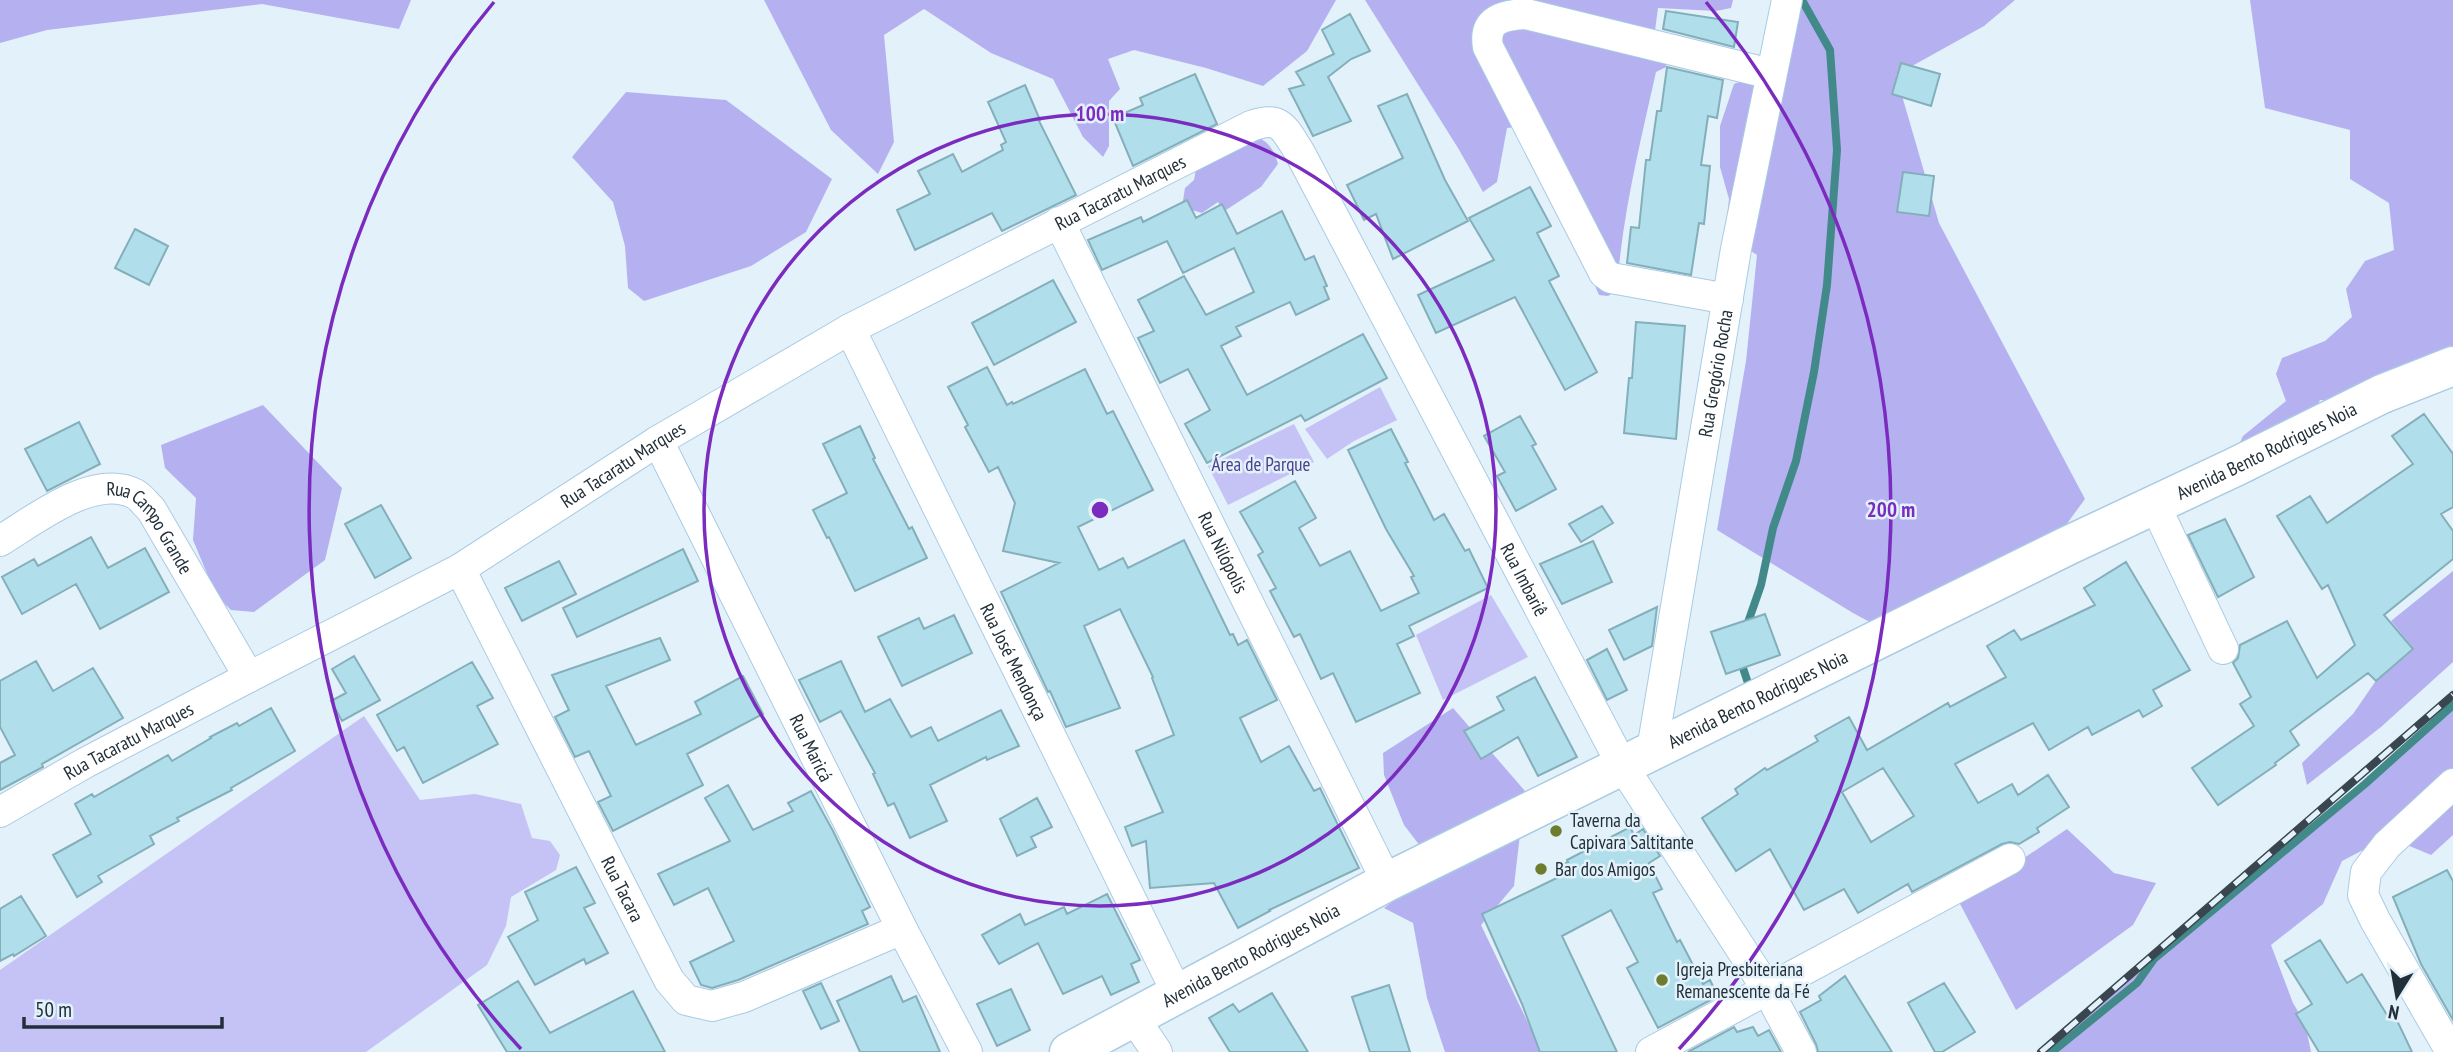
<svg xmlns="http://www.w3.org/2000/svg" width="2453" height="1052" font-family="'PT Sans Narrow',sans-serif">
	<style>
		.green { fill: #c5c2f5 }
		.forest { fill: #b5b1f1 }
		.lines { fill: none; stroke-linecap: round; stroke-linejoin: round }
		.stream { stroke: #428a8a; stroke-width: 8 }
		.building { fill: #b1deeb; stroke: #83afba; stroke-width: 2; fill-rule: evenodd }
		.minor-casing { stroke: #a9cbe3; stroke-width: 32 }
		.tertiary-casing { stroke: #a9cbe3; stroke-width: 41 }
		.minor { stroke: #fff; stroke-width: 30 }
		.tertiary { stroke: #fff; stroke-width: 38 }
		.rail-casing { stroke: #39464f; stroke-width: 8 }
		.rail { stroke: #e3f1fb; stroke-width: 5; stroke-dasharray: 16; stroke-linecap: butt }
		.ring { fill: none; stroke: #7b2cbf; stroke-width: 3.5 }
		.poi-dot { fill: #6c7e2e; stroke: #e3f1fb; stroke-width: 2.5 }
		.labels { text-anchor: middle; dominant-baseline: central; stroke-width: 5; stroke-linejoin: round; paint-order: stroke }
		.street-label { font-size: 19px; fill: #222f38; stroke: #e3f1fb }
		.park-label { font-size: 19px; fill: #4c408c; stroke: #e3f1fb }
		.poi-label { font-size: 19px; fill: #222f38; stroke: #e3f1fb; text-anchor: start }
		.centre { fill: #7b2cbf; stroke: #e3f1fb; stroke-width: 3.5 }
		.ring-label { font-size: 21px; text-anchor: middle; font-weight: bold; fill: #7b2cbf; stroke: #e3f1fb; stroke-width: 5; stroke-linejoin: round; paint-order: stroke }
	</style>
	<rect width="100%" height="100%" fill="#e3f1fb"/>
	<!-- green -->
	<path class="green" d="M1380,387L1397,420L1354,441L1327,459L1305,429Z
		M1294,424L1314,462L1228,505L1208,466Z
		M1491,595L1528,657L1443,700L1416,635Z
		M364,716L420,800L475,794L521,804L532,838L550,841L560,855L556,870L511,897L506,926L487,965L366,1052H0V970Z"/>
	<!-- forest -->
	<path class="forest" d="M0,0H411L399,29L262,4L47,30L0,43Z
		M764,0H1336L1307,51L1263,86L1206,68L1134,50L1108,59L1120,89L1109,101V146L1103,157L1083,137L1053,79L991,53L924,9L884,35L894,142L878,174L831,130Z
		M1365,0H1733L1731,8L1716,11L1658,8L1653,46L1666,58V67L1656,72C1640,144 1622,215 1617,290L1608,296L1599,295L1526,126L1507,128L1497,182L1483,192L1458,148Z
		M1799,0H2015L1984,26L1896,75L1939,223L2085,499L2055,540L1883,629L1853,613L1717,530L1746,361L1757,255L1725,234L1729,199L1720,167V126L1734,84L1790,63Z
		M2250,0H2453V356L2425,388L2392,412L2358,422L2339,401L2320,400L2292,459L2253,481L2236,488L2226,473L2243,436L2286,401L2276,374L2282,358L2325,341L2352,317L2346,289L2365,261L2394,250L2389,203L2350,179V130L2265,108Z
		M626,92L726,100L832,179L806,232L751,266L644,301L628,288L625,246L613,202L572,157Z
		M1250,133C1267,141 1273,146 1278,164L1261,187L1223,212L1218,202L1202,213L1182,207L1185,188L1194,180L1196,169Z
		M263,405L342,488L325,560L254,612L231,610L216,595L193,540L196,498L165,468L161,445Z
		M2453,571V662L2381,727L2307,785L2302,763L2353,714L2375,682L2414,649L2391,621Z
		M1453,708L1525,791L1514,886L1481,925L1542,1052H1445L1427,998L1413,923L1384,908L1437,868L1404,825L1384,775L1383,753Z
		M2453,708V835L2431,855L2388,837L2342,861L2323,904L2271,945L2293,1003L2305,1023L2311,1052H2043L2236,887Z
		M2067,829L2114,873L2156,883L2133,925L2016,1010L1959,902Z"/>
	<g class="lines">
		<!-- stream -->
		<path class="stream" d="M1746,628L1761,585L1773,528L1796,461L1814,372L1827,285L1837,150L1830,50L1802,0
			M1741,658V662L1750,689
			M2052,1052L2137,983L2154,959L2365,784L2453,705"/>
	</g>
	<!-- building -->
	<path class="building" d="M1666,11L1738,22L1734,47L1663,29Z
		M1350,14L1370,51L1351,59L1328,77L1351,121L1313,136L1289,89L1304,85L1296,72L1334,54L1322,30Z
		M1901,63L1940,74L1931,106L1892,94Z
		M1667,67L1723,80L1717,118L1708,116L1701,165L1710,166L1704,224L1699,223L1691,275L1627,263L1631,227L1639,228L1646,160H1650L1657,111H1661Z
		M1195,74L1217,124L1133,166L1113,118L1143,105L1140,98Z
		M1025,85L1040,120L1039,121L1076,195L1002,231L992,213L915,250L897,210L930,194L918,171L953,154L962,172L1003,150L1001,145L1006,142L988,102Z
		M1407,94L1445,180L1468,221L1393,259L1376,214L1364,220L1347,185L1403,158L1378,106Z
		M1903,172L1934,176L1929,216L1897,212Z
		M1530,187L1551,226L1537,233L1559,276L1549,281L1597,372L1565,390L1515,297L1436,333L1418,295L1494,260L1469,218Z
		M1187,200L1196,218L1222,204L1237,234L1282,211L1305,260L1314,256L1327,286L1324,287L1329,299L1296,315L1290,302L1236,327L1241,336L1221,346L1247,395L1363,334L1387,378L1305,421L1301,415L1207,463L1185,424L1210,410L1188,369L1160,383L1138,338L1154,331L1138,300L1184,276L1206,315L1254,292L1234,248L1183,273L1167,241L1102,270L1088,240L1141,217L1143,222Z
		M135,229L168,246L149,285L115,268Z
		M1053,280L1076,322L994,365L972,323Z
		M1636,322L1685,326L1676,439L1624,433L1629,378H1632Z
		M987,367L1007,405L1012,402L1013,404L1085,369L1107,414L1113,411L1153,490L1078,527L1099,570L1123,558L1128,568L1184,540L1230,635L1233,634L1238,645L1247,640L1277,700L1240,718L1261,762L1289,746L1314,791L1320,788L1359,868L1269,910L1270,911L1238,928L1214,883L1150,888L1146,841L1132,846L1125,827L1163,812L1136,751L1174,735L1152,678L1153,677L1120,609L1084,626L1120,708L1066,727L1050,691L1048,692L1001,592L1059,563L1003,551L1015,503L998,467L989,472L965,427L968,425L948,387Z
		M2424,414L2453,454V507L2441,514L2453,531V559L2384,615L2413,649L2376,681L2368,673L2290,731L2299,745L2275,763L2276,765L2218,805L2192,768L2254,726L2240,704L2251,697L2233,663L2238,658L2240,645L2287,621L2317,678L2355,645L2328,585L2322,589L2277,516L2310,496L2327,523L2413,464L2392,436Z
		M1520,416L1536,444L1532,446L1556,489L1516,511L1497,476L1505,472L1484,436Z
		M79,422L100,464L47,491L25,449Z
		M860,426L875,458L873,459L909,529L912,527L927,558L855,591L829,537L827,538L813,510L847,493L823,444Z
		M1391,429L1408,462L1405,463L1434,520L1444,514L1465,551L1469,549L1488,588L1409,626L1414,636L1397,644L1420,693L1356,722L1333,673L1321,679L1300,634L1294,637L1270,591L1276,588L1258,555L1263,552L1240,512L1295,481L1316,518L1299,528L1320,566L1350,551L1381,611L1419,593L1411,577L1414,576L1386,529L1348,450Z
		M381,505L411,558L375,578L345,524Z
		M1602,506L1613,523L1581,542L1569,524Z
		M2225,519L2254,577L2218,597L2188,535Z
		M91,537L108,568L145,548L169,592L100,629L76,584L22,614L2,577L34,559L38,566Z
		M1593,541L1612,582L1562,604L1540,564Z
		M683,549L698,581L577,637L563,608Z
		M559,561L576,594L522,621L505,588Z
		M2126,562L2190,670L2153,690L2162,706L2143,717L2139,710L2092,735L2088,727L2049,750L2033,723L1955,764L1978,803L2012,784L2018,795L2048,775L2069,807L2037,828L2039,832L2019,844L2010,842L2002,844L1912,892L1908,884L1858,913L1844,889L1804,910L1770,849L1736,871L1702,818L1738,794L1735,789L1765,768L1767,770L1818,741L1815,736L1849,717L1867,750L1948,703L1950,707L2006,677L1987,646L2014,630L2021,640L2095,605L2084,588ZM1883,768L1914,816L1871,842L1842,792Z
		M1657,607L1652,646L1624,660L1609,630Z
		M1765,614L1780,655L1726,674L1711,632Z
		M954,615L972,653L902,686L878,637L919,618L924,629Z
		M660,638L670,660L606,686L636,745L701,714L695,702L743,676L763,714L687,754L703,785L613,831L598,802L611,796L589,751L575,757L555,717L569,710L552,675Z
		M1607,649L1627,690L1607,700L1587,660Z
		M354,656L380,700L342,721L331,701L346,693L332,669Z
		M36,661L53,691L93,668L123,718L42,764L43,767L0,790V763L15,755L0,727V681Z
		M841,661L865,712L890,699L911,737L931,727L938,741L1001,710L1019,746L987,760L986,757L930,785L947,821L910,838L894,803L888,806L873,774L875,773L841,711L820,722L799,680Z
		M472,662L493,698L477,706L498,744L423,783L404,747L397,751L377,715Z
		M1535,677L1577,757L1538,776L1518,737L1481,759L1464,731L1504,710L1497,697Z
		M271,708L295,751L231,788L232,790L177,818L179,821L150,836L154,844L98,876L102,882L77,897L53,855L91,834L75,804L92,794L94,797L168,755L172,761L211,738L210,737L237,723L239,726Z
		M728,785L753,830L793,811L788,803L811,791L833,831L870,907L862,911L868,924L738,980L712,988L701,985L690,962L734,941L708,888L674,905L658,874L730,841L705,798Z
		M1037,798L1052,827L1031,837L1036,847L1017,856L1000,819Z
		M1630,827L1634,835L1643,829L1660,856L1649,863L1662,889L1653,893L1677,942L1680,940L1703,984L1710,980L1718,996L1658,1028L1627,968L1638,962L1611,910L1562,936L1617,1052H1540L1522,1004L1482,914L1561,876L1557,868L1568,862L1567,860Z
		M576,867L595,903L584,908L608,953L586,964L584,959L535,985L508,937L538,920L525,892Z
		M2447,870L2453,881V1020L2421,964L2393,897Z
		M1107,894L1140,960L1131,964L1139,982L1111,995L1102,976L1063,994L1038,943L999,964L982,935L1020,914L1025,925L1064,907L1067,914Z
		M21,896L46,936L14,956L13,954L0,961V909Z
		M2320,940L2347,983L2362,974L2387,1015L2393,1012L2412,1052H2319L2296,1014L2312,1004L2285,961Z
		M891,976L903,1002L916,996L940,1052H860L837,1001Z
		M1845,976L1892,1052H1818L1816,1044L1800,1012L1821,1000L1819,996Z
		M518,981L550,1033L633,991L665,1052H507L478,1005Z
		M821,983L839,1021L821,1029L803,991Z
		M1944,983L1975,1032L1942,1052H1935L1908,1003Z
		M1389,985L1410,1052H1370L1352,997Z
		M1011,989L1030,1030L997,1046L977,1004Z
		M1272,993L1308,1052H1230L1209,1018L1233,1004L1239,1012Z
		M1734,1027L1737,1032L1753,1027L1758,1036L1769,1030L1781,1052H1688Z"/>
	<g class="lines">
		<!-- minor casing -->
		<g class="minor-casing">
			<g id="minor">
				<path id="s1" d="M1059,222L1387,882"/>
				<path d="M1728,299L1611,278L1604,273L1488,47C1483,19 1504,15 1526,14L1771,74"/>
				<path id="s2" d="M850,329L1178,995"/>
				<path id="s3" d="M658,441L902,929L967,1052"/>
				<path d="M2155,505L2223,649"/>
				<path id="s4" d="M0,541C33,521 94,472 135,494C141,497 146,505 151,509L249,677"/>
				<path id="s5" d="M460,569L669,980L686,1000L712,1006L744,997L902,929"/>
				<path id="s6" d="M1652,750L1736,249L1787,0"/>
				<path id="s7" d="M0,812L85,763L249,677L460,569L658,441L850,329L1251,126C1282,115 1284,129 1300,153L1622,765L1767,989L1801,1052"/>
				<path d="M1134,1018L1157,1052"/>
				<path d="M1651,1052L2010,859"/>
				<path d="M2451,1052L2375,920L2363,895L2366,872L2387,845L2453,784"/>
			</g>
		</g>
		<!-- tertiary casing -->
		<g class="tertiary-casing">
			<g id="tertiary">
				<path id="s8" d="M1069,1052L1387,882L2069,545L2235,467L2382,394L2453,366"/>
			</g>
		</g>
		<!-- minor -->
		<use href="#minor" class="minor"/>
		<!-- tertiary -->
		<use href="#tertiary" class="tertiary"/>
		<!-- rail casing -->
		<g class="rail-casing">
			<path id="rail" d="M2041,1052L2453,695"/>
		</g>
		<!-- rail -->
		<use href="#rail" class="rail"/>
	</g>
	<!-- distance rings -->
	<g class="ring">
		<circle cx="1100" cy="510" r="396"/>
		<path d="M521 1049A791 791 0 0 1 494 2M1706 2A791 791 0 0 1 1679 1049"/>
	</g>
	<!-- markers -->
	<g class="poi-dot">
		<circle cx="1556" cy="831" r="7"/>
		<circle cx="1541" cy="869" r="7"/>
		<circle cx="1662" cy="980" r="7"/>
	</g>
	<g class="labels">
		<!-- street labels -->
		<g class="street-label">
			<text stroke="none"><textPath href="#s7" startOffset="1281">Rua Tacaratu Marques</textPath></text>
			<text stroke="none"><textPath href="#s6" startOffset="382">Rua Gregório Rocha</textPath></text>
			<text stroke="none"><textPath href="#s8" startOffset="1340">Avenida Bento Rodrigues Noia</textPath></text>
			<text stroke="none"><textPath href="#s7" startOffset="714">Rua Tacaratu Marques</textPath></text>
			<text stroke="none"><textPath href="#s4" startOffset="182">Rua Campo Grande</textPath></text>
			<text stroke="none"><textPath href="#s1" startOffset="369">Rua Nilópolis</textPath></text>
			<text stroke="none"><textPath href="#s7" startOffset="1974">Rua Imbariê</textPath></text>
			<text stroke="none"><textPath href="#s2" startOffset="371">Rua José Mendonça</textPath></text>
			<text stroke="none"><textPath href="#s8" startOffset="774">Avenida Bento Rodrigues Noia</textPath></text>
			<text stroke="none"><textPath href="#s7" startOffset="147">Rua Tacaratu Marques</textPath></text>
			<text stroke="none"><textPath href="#s3" startOffset="343">Rua Maricá</textPath></text>
			<text stroke="none"><textPath href="#s5" startOffset="359">Rua Tacara</textPath></text>
			<text stroke="none"><textPath href="#s8" startOffset="206">Avenida Bento Rodrigues Noia</textPath></text>
		</g>
		<!-- park labels -->
		<g class="park-label">
			<text x="1261" y="464">Área de Parque</text>
		</g>
		<!-- poi labels -->
		<g class="poi-label">
			<text x="1570" y="820">Taverna da<tspan x="1570" dy="22">Capivara Saltitante</tspan></text>
			<text x="1555" y="869">Bar dos Amigos</text>
			<text x="1676" y="969">Igreja Presbiteriana<tspan x="1676" dy="22">Remanescente da Fé</tspan></text>
		</g>
	</g>
	<circle cx="1100" cy="510" r="10" class="centre"/>
	<g class="ring-label">
		<text x="1100" y="121">100 m</text>
		<text x="1891" y="517">200 m</text>
	</g>
	<!-- north arrow -->
	<g transform="translate(2397 996) rotate(191)" stroke="#e3f1fb" stroke-width="5" paint-order="stroke">
	<path d="M0-5L12 26L0 18L-12 26Z" fill="#222f38"/>
	<text y="-10" font-size="19" font-weight="bold" text-anchor="middle" fill="#222f38">N</text>
	</g>
	<!-- scale -->
	<path d="M24 1017v10h198v-10" fill="none" stroke="#222f38" stroke-width="3.5"/>
	<text x="35" y="1017" font-size="21" fill="#222f38" stroke="#e3f1fb" stroke-width="5" paint-order="stroke">50 m</text>
</svg>
